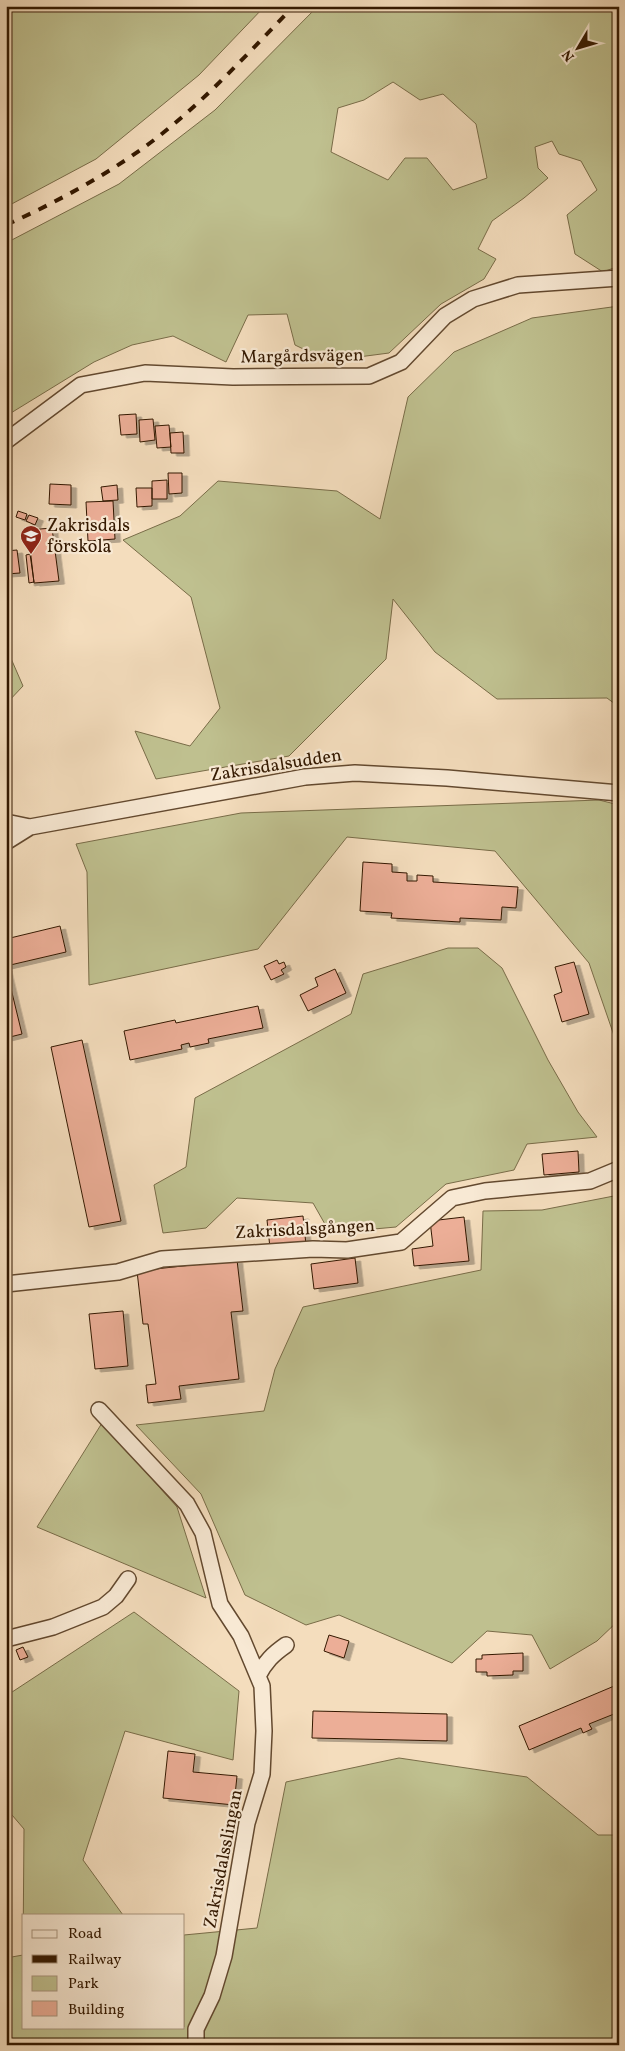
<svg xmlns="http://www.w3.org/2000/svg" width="625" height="2051" font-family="Vollkorn,serif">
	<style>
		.green { fill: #bfc08f; stroke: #796c48; fill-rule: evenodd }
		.building { fill: #ecae97; stroke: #331800; filter: url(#shadow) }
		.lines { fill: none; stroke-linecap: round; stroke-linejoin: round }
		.street-casing { stroke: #63492f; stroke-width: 18 }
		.street { stroke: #f8e9d4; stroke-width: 15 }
		.rail { stroke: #331800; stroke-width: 4; stroke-dasharray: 9 9; stroke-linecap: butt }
		.labels { text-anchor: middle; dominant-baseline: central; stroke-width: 4.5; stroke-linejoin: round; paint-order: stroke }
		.street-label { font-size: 18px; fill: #331800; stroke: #f8e9d4 }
		.poi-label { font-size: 18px; fill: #331800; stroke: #f8e9d4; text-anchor: start }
	</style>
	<defs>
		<filter id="shadow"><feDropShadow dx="5.5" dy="3" stdDeviation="0" flood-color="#0004"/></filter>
	</defs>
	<rect width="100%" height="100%" fill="#f4ddbd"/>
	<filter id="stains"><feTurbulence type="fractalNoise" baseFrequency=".004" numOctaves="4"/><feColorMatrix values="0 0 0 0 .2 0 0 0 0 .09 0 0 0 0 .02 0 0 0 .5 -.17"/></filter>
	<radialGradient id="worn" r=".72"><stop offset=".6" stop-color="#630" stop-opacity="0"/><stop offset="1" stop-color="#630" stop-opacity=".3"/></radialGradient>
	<!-- green -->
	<path class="green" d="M6,6H265L199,75L96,159L6,207Z
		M318,6H619V266L603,272L575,254L567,215L597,190L581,161L559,154L552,141L535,147L538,168L548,178L524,198L492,221L478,249L496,259L484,279L441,304L389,353L328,361L295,345L287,314L248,315L226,362L173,336L132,345L94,362L6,416V243L119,184L215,110ZM393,82L420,100L443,94L476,124L487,178L453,190L427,158H405L388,180L331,152L338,108L364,100Z
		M619,306V707L607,698L497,699L435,652L393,599L386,659L289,756L156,779L135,731L190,746L220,708L191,597L123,540L180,516L218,481L337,491L380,519L408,397L454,352L532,318Z
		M6,647L23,686L6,704Z
		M599,800L619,805V1050L589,963L495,851L347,837L258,949L89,985L87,872L76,844L241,813Z
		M448,948H478L502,968L548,1060L578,1112L597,1137L527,1144L514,1170L446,1184L396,1227L330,1233L313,1203L237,1198L206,1228L163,1233L154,1185L186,1167L195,1098L351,1014L363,974Z
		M619,1195V1620L597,1641L550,1669L532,1635L487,1631L452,1663L339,1615L306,1625L245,1595L201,1494L136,1425L264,1411L275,1369L303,1307L481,1270L483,1211L542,1210Z
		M102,1423L177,1507L206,1598L37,1527Z
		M134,1612L239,1691L233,1760L125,1731L83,1860L123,1915H24V2027H184V1935L257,1928L286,1782L399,1758L527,1777L598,1835H619V2045H6V1958L23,1955L24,1829L6,1808V1696Z"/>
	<!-- building -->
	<path class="building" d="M136,414L137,434L121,435L119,415Z
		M153,419L155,440L140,442L139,420Z
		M169,425L171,447L157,448L155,426Z
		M183,432L184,453H171L170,433Z
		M168,473H182V493L169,494Z
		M167,480V499H152V481Z
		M50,484L71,485V505L49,504Z
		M117,485L118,500L103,501L101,487Z
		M136,488H152V506L137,507Z
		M113,501L115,539L88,541L86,502Z
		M18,511L27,514L25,520L16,517Z
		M29,515L38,518L35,525L26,521Z
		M52,528L59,581L34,583L28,530Z
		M17,550L20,573L6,574V551Z
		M30,554L34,582L29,583L26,555Z
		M363,862L392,864V872L407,873V881H417V875L433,876V882L518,887L516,908L502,907L501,920L460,918V922L391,918L392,913L360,911Z
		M60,926L66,952L6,966V939Z
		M277,960L279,964L284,962L286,967L281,970L284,974L271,980L264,966Z
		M574,962L589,1014L562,1022L554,995L562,992L555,967Z
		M6,968L22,1034L6,1038Z
		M335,969L346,993L308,1011L300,995L318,986L315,978Z
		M258,1006L263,1028L208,1039L209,1043L190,1047L189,1043L181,1045L182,1049L130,1060L124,1031L175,1020L176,1023Z
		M82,1040L121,1221L89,1227L51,1047Z
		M578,1151L579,1172L544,1175L542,1154Z
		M303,1216L306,1245L270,1248L267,1220Z
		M464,1217L469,1261L414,1266L412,1249L433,1246L430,1221Z
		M355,1258L358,1283L314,1289L311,1264Z
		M237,1260L243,1311L231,1312L239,1379L179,1386L181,1399L148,1403L146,1385L156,1384L148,1324H143L137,1271Z
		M123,1311L128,1366L95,1369L89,1314Z
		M329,1635L349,1641L344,1658L324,1651Z
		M23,1647L28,1657L20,1660L16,1650Z
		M523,1653V1671H513V1675L487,1676V1672H476V1659H482V1655Z
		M619,1684V1712L589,1724L592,1729L583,1733L581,1728L529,1750L519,1726Z
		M313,1711L447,1714V1741L312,1738Z
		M168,1751L195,1754L193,1772L237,1776L234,1805L163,1798Z
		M614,1826H619V1840H616Z"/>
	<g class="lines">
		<!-- street casing -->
		<g class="street-casing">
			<path id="street" d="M6,441L81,385L145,373L233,377L369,376L401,362L445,316L473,299L518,285L619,278
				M6,822L30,827
				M6,842L30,827L305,777L355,773L447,778L619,793
				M6,1284L118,1272L162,1259L313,1249L347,1250L401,1242L452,1198L485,1191L590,1181L619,1169
				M99,1410L187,1504L203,1533L220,1604L241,1636L262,1686L264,1731L262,1774L247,1823L224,1956L212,1996L196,2029V2045
				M6,1639L53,1627L103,1607L116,1596L128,1579
				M258,1676C265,1662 273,1654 286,1645"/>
		</g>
		<!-- street -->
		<use href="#street" class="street"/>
		<!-- rail -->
		<path class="rail" d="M6,225C57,202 109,174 154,140C205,101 249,52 294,6"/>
	</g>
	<!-- icons -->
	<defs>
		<g id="school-pin" transform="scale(1.125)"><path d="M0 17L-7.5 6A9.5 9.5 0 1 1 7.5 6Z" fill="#8f2418" stroke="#f8e9d4"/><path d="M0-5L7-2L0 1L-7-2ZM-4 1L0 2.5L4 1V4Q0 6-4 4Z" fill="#fff"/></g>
	</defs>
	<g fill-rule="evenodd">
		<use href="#school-pin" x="31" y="536"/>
	</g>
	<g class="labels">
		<!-- street labels -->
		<g class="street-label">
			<text transform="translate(302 357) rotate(-1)">Margårdsvägen</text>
			<text transform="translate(276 766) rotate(-9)">Zakrisdalsudden</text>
			<text transform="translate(305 1230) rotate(-3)">Zakrisdalsgången</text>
			<text transform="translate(224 1859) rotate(-79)">Zakrisdalsslingan</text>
		</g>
		<!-- poi labels -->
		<g class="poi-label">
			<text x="47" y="526">Zakrisdals<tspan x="47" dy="21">förskola</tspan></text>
		</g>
	</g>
	<!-- margin -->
	<rect width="625" height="2051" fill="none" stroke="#f4ddbd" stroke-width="25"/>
	<rect x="8" y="8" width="610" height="2036" fill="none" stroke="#331800" stroke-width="2.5"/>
	<rect x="12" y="12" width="600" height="2026" fill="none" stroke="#331800"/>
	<!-- legend -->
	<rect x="22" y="1914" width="162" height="115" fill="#f8e9d4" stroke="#a9957f"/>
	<rect x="32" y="1930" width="25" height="8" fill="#f8e9d4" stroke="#a9957f"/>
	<text x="68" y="1938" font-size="15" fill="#331800">Road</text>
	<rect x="32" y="1955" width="25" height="8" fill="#331800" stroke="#a9957f"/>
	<text x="68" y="1964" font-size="15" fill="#331800">Railway</text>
	<rect x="32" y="1976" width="25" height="15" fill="#bfc08f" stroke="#a9957f"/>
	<text x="68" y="1988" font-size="15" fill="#331800">Park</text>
	<rect x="32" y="2001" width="25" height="15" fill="#ecae97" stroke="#a9957f"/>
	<text x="68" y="2014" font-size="15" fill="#331800">Building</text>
	<!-- north arrow -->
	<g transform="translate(578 48) rotate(232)" stroke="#f8e9d4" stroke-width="4" paint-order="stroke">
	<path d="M0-4L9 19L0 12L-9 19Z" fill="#331800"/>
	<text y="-8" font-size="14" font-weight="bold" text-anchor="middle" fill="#331800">N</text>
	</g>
	<rect width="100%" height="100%" filter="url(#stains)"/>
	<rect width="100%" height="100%" fill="url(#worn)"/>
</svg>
